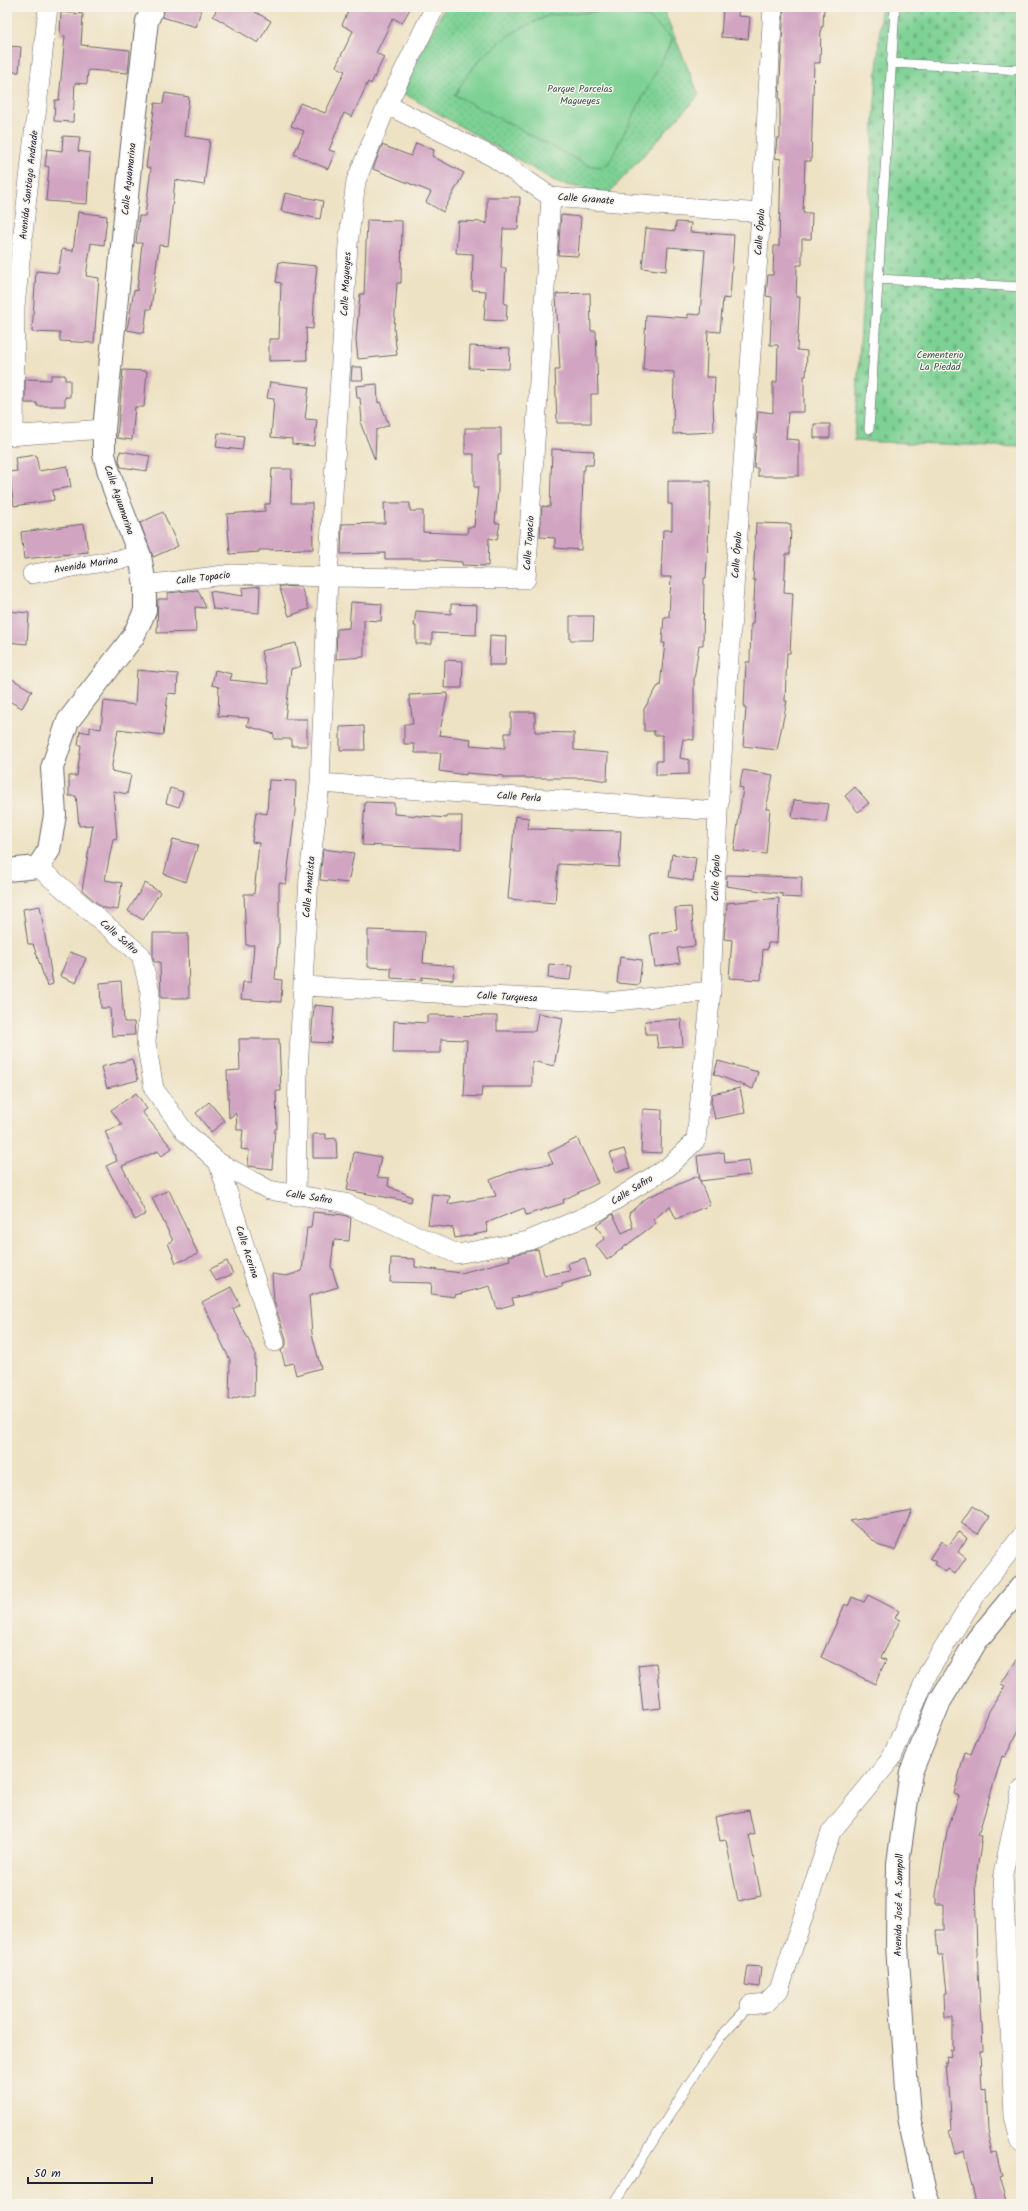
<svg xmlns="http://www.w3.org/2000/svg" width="1028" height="2211" font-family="Kalam,sans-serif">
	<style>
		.cemetery { fill: url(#cemetery-stones); stroke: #507a68 }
		.park { fill: url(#park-dots); stroke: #507a68 }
		.pitch { fill: #7dd194; stroke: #507a68 }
		.building { fill: #d1a5c2 }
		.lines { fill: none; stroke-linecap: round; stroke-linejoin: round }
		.lane-casing { stroke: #69656b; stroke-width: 10 }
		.street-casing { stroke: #69656b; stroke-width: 20 }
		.secondary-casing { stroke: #69656b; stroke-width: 24 }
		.path { stroke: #69656b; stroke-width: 2.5; stroke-dasharray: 1 3; stroke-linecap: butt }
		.lane { stroke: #fff; stroke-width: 9 }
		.street { stroke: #fff; stroke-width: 19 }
		.secondary { stroke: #fff; stroke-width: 22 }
		.labels { text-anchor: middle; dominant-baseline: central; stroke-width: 3; stroke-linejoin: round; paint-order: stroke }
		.park-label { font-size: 10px; fill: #3d5756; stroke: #f7f3e8 }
		.street-label { font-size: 10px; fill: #22223b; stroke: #f7f3e8 }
	</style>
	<defs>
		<pattern id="cemetery-stones" width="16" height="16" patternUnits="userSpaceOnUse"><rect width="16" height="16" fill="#7dd194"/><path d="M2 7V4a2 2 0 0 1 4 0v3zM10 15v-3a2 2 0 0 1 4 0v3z" fill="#6cb380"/></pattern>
		<pattern id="park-dots" width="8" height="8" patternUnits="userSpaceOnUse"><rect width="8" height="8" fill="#7dd194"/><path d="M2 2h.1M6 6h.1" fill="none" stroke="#6cb380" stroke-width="1.8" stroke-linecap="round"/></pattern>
	</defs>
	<rect width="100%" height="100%" fill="#f7f3e8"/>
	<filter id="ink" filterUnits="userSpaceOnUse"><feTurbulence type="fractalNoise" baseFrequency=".025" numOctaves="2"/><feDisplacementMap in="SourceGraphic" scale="8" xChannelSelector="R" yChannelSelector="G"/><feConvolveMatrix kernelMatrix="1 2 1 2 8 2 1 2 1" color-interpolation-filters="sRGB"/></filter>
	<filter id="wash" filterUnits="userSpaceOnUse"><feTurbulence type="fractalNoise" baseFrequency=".012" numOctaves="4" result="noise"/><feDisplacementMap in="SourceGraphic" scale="16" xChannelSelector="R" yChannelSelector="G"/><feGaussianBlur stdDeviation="0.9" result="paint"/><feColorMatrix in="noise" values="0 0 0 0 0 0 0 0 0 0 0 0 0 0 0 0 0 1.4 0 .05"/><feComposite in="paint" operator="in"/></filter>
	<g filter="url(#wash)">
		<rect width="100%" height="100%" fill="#eee2c4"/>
		<!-- cemetery -->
		<path class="cemetery" d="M881,7H1021V447L854,441Z"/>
		<!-- park -->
		<path class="park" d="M445,7H665L663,9L699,95L609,193L560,184L403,93L426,42Z"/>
		<!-- pitch -->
		<path class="pitch" d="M607,11L648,17L673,39L608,164L599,167L587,165L455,95L464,80L483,56L512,33L549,15Z"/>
		<g id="blocks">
			<!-- building -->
			<path class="building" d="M165,7H189L201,10L196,27L162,17Z
				M218,7H247L271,21L258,43L213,16Z
				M350,7H411L402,23L393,18L376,53L384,57L371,84L368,82L352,117L344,113L329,150L335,152L328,169L294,154L304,131L291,126L300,103L325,113L345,71L336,66L353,31L342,25Z
				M723,7H739L738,16L750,17L748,39L721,37Z
				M784,7H824L823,27H821L820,63H814L811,161H805L803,213H812L811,239H802V265H797L796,297H800L797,350L807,351L806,376H804V412H788L786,439L799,440V476H758V468H754L758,411L773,413V382H777L778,345H770L772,297L766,296L768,275H773L774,246H779L781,159L775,158L777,138H780V99H779Z
				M61,12L83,14L81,45L130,50L128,73L88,70L87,84L75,83L73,122L54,121L55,100H59L65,36L60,35Z
				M7,46L21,47L19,72L7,71Z
				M165,93L189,97L184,136L210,140L204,185L175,180L168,246L159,245L151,309H147L144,333L127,330L134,290L137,291L142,243H136L139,216H145L151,168L146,167L155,103L163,104Z
				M63,136L80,137L78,151L90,153L87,204L46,201L49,167L45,166L47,149L62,151Z
				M416,143L434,150L432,156L464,173L443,212L426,202L431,192L373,169L382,145L411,156Z
				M285,193L323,201L320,219L281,211Z
				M487,197H520L518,229H503L501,268H506L504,304H507L506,321L484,320L486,291L472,290L473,254L456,253L458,221L482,222L487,224Z
				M78,212L107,216L104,245L91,243L86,276L99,278L94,343L60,341V333L32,332L36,271L58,273L62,249L73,251Z
				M561,215L581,217L578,256L558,255Z
				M367,220L402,221L401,283H397L394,328L397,355L358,359L356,339L360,294H364Z
				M676,222L691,223L690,232L734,235L730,299L723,298L720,332L708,331L706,377H715L714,400H713L714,432L673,434L674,372L643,370L646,315L688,318V314L700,315L705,250L668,247L666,271L642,268L646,228L675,231Z
				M279,262L317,266L313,303H314L313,329L306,328L307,360L269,361V339H279L281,283L276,282Z
				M590,293L591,331H596L598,394H591V423H557L555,370H560L556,294Z
				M470,346L510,348L509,369L469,368Z
				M352,367H362L363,380H351Z
				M123,370L147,371L144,407H135L132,440L117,438Z
				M51,375H65V380H70V397H65V406H37V403H25V379L51,380Z
				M270,382L309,387L305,419L317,420L314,446L292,444V439L271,437L274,399L267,398Z
				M377,384L378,403L380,402L389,425L376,430L375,460L360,422L362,421L360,398H357L356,386Z
				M814,424H830V438H814Z
				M465,428H501V455H498V491L495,523H500L497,540L489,538L488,566L462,565V562L428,559H385V553L341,554L342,524L385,523L384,503H410V511H423V532L467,534L468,527H474L478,487H474V454H465Z
				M218,433L244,436L242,450L216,447Z
				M552,449L594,451L593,465H585V470H583L581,550L555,548V538L540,537L542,506L550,507Z
				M120,451L150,456L147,471L121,467L119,461Z
				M36,455L39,471L67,466L71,487L53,490L54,500L14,506L9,472L17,471L15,458Z
				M272,469H292L291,503H312L313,549L259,550V552L230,554L227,514L265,511V504H270Z
				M668,481H710V504L706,578H704L703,645H699L694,680V740L683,739L680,758L689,760V774L663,775H656V761H662V735H654V731H644V709L658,686H660L665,643H662L664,617H669L671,577H661L663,530H672V504H668Z
				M163,512L178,546L153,557L140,523Z
				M756,523L791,524L790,554H786L784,592L793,593L790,653H787L785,701H787L777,750L743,746L746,708H744L746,662H750L751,624H753L755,580H753Z
				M84,524L88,552L24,559L21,532Z
				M260,586L259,613L213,609L210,591L243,596L242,588Z
				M279,586L301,587L309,609L289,616Z
				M198,590L206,608L195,607L196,632L157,633L158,599H168V593Z
				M351,602L382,604L381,621L364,620V657L336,659L337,629L349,628Z
				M451,604L477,605L476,635L432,633V644H416V626H414L416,611L451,614Z
				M7,611L29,613L27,644L7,642Z
				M570,616H594L593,640H570Z
				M490,635L506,636L505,665H489Z
				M296,643L301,666L291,669L285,719H307V746H292V739H274V734L247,726L249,718L218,716L219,687L212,685L215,670L232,674L230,680L269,684L261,651Z
				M445,660L463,661L462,688H444Z
				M137,670L178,674L177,694L168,693L163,735L118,729L111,771L131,775L127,794L113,791L117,838L113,839L105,880L122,883L118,910L103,908L82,890L93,825L79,826L76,796H69V776H77L81,745H78L80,731L90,733V727L101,729L104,701L135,705Z
				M7,676L32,691L22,708L7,700Z
				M448,693L439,735L471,739L470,745L505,748V733H511V712H535V732L574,733V750L608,753L607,781L588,778H504V776L466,773V775L439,771L441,753H415L414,744H404V724H413L409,695Z
				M364,726L365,750H340V727Z
				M743,770L773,775L766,809H770L766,854L734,851L743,788L739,787Z
				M269,780L296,781L295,813L286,884L279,883V944H278L275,979L282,980L281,1002L241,999L243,982H251L254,945H246L244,894H254L259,843L252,842L256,812L267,814Z
				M855,787L869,803L858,812L845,796Z
				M170,788L183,792L179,807L166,803Z
				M794,800L829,804L826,822L792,818Z
				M365,802L394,803V814L447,818V816H462L461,849L362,845Z
				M515,816L529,818L528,829L621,831L619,867L558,864L555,903L508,899Z
				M173,839L198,845L186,882L164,874Z
				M323,849L354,853L348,883L320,880Z
				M672,854L696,858L693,881L669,877Z
				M727,875L802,877L801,898L783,897V894L726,886Z
				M145,883L160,892L143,920L128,911Z
				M779,898L777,943H768L767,950L763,949L761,980L729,978L732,940L724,939L727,903Z
				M40,906L53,984L47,986L33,944H28L23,909Z
				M691,907L695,946L677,948L680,963L655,967L650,934L677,930L675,908Z
				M368,930L425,932L423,963L454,966L453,980L422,977V980L391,978V968L368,967Z
				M153,933H188L189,998H161L160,962H154L153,958Z
				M70,952L86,958L76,983L60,976Z
				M620,957L642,960L639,985L617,983Z
				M549,964L572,966L570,980L548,978Z
				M121,981L124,1022H134L135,1035L112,1036L110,1008H101L100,983Z
				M314,1005L334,1007L331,1043L311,1042Z
				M538,1013L563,1018L554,1066L532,1061V1087H482L481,1097L464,1096L467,1040L441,1039V1053H393L394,1021L427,1023V1015L497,1016V1031H535Z
				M681,1019L683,1046L658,1048L656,1034H646L645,1021Z
				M239,1039H279L281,1091H276L277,1129H275L272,1169L248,1166L249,1150L241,1149L243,1130H237L236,1113L229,1118L227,1071L240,1070Z
				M132,1059L138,1080L107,1088L101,1067Z
				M718,1061L758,1072L753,1089L714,1074Z
				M740,1088L745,1113L715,1119L711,1101L712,1094Z
				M136,1093L147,1109L142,1112L172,1148L162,1156L158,1151L122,1166L146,1214L135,1220L106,1166L117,1161L105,1131L122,1125L111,1110Z
				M209,1102L225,1121L211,1132L196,1113Z
				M643,1109L662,1110L661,1153L641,1152Z
				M313,1134H326V1139L336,1138L337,1158H313Z
				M577,1138L598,1183L563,1200L564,1203L526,1215L524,1208L486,1223L488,1232L455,1238L453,1228L428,1225L432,1194L450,1196L448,1204L496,1196L490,1180L518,1169L553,1164L548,1153Z
				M624,1149L630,1168L616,1173L610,1153Z
				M354,1152L381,1157L377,1177L389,1178L388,1186L412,1197L411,1202L347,1190Z
				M724,1152L725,1163L749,1160L751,1175L700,1181L697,1156Z
				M698,1176L710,1205L676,1219L670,1206L653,1220L656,1223L607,1260L596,1245L605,1238L596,1226L613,1214L622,1233L633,1228L629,1213L648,1197Z
				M169,1190L198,1254L176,1263L168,1243L173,1241L152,1198Z
				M313,1212L344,1215L351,1218L349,1241L334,1240L331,1266L338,1287L309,1296L312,1334L321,1368L296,1375L293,1363L285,1365L281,1351L286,1345V1339L274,1302L272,1274L287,1276L302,1271L307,1228H311Z
				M538,1249L544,1275L570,1271L568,1263L585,1258L590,1276L562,1284V1287L512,1298L514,1304L497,1309L490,1286L455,1295V1297L431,1294L432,1283L390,1282L391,1258L415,1259V1267L461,1273L510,1260L509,1256Z
				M227,1261L233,1274L216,1281L210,1269Z
				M231,1287L240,1305L233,1309L255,1353L254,1396H241L229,1400L230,1360L202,1302Z
				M972,1506L989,1517L978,1534L961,1523Z
				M912,1510L895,1550L880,1546L850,1521Z
				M959,1532L967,1538L958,1552L966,1558L955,1574L948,1569L946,1572L935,1564L937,1562L930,1558L941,1541L948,1546Z
				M868,1595L899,1611L895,1618L900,1620L881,1658L886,1660L875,1684L821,1657L845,1604L848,1606L852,1597L864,1602Z
				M1021,1653V1726L1005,1757L1002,1756L978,1835L982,1836L975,1885L977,1952L981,2024H982L983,2052H980L982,2089L985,2088L987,2130L992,2153L996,2152L1002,2176L999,2177L1007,2204H976L964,2151L955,2154L949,2130L952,2129L949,2087H947L945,2062H947L946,2057L951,2056L950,2050H953V2018H945L944,1993H947L943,1955H938L936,1930H944V1904H936V1895L947,1831L959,1796L954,1794L965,1752L971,1754L989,1711L1005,1686L1001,1684Z
				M656,1663L661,1708L643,1710L638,1665Z
				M749,1810L754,1834L749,1835L761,1896L738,1901L726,1840L720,1841L715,1817Z
				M748,1966L761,1967L759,1987L745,1985Z"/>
		</g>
	</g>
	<g filter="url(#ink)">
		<use href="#blocks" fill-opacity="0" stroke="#69656b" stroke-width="1"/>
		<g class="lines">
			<!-- lane casing -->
			<g class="lane-casing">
				<path id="lane" d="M891,63L1021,70
					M878,279L1021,287
					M869,429L895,7
					M614,2204L688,2085L722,2035L750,2005"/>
			</g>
			<!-- street casing -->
			<g class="street-casing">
				<path id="street" d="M387,105L493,157L551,197L761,213
					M14,435L15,306L48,7
					M7,436L104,429
					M32,574L140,556
					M145,585L232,574L328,577L526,579L551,197
					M320,783L718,811
					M38,867L141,955L150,992L146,1042L154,1089L185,1132L218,1162L269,1190L345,1203L457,1254L528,1241L598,1211L668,1167L696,1140L711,991L718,811L761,213L773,7
					M303,986L607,1002L711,991
					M218,1162L275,1342
					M296,1196L298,1071L309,877L320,783L328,577L348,244L356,181L387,105L435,7
					M1021,1790L1003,1874L1014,2116L1021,2143
					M750,2005L766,2003L779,1990L831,1832L891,1759L929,1671L979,1590L1021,1537"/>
			</g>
			<!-- secondary casing -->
			<g class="secondary-casing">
				<path id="secondary" d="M7,870L38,867L49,850L55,815L52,768L68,721L133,637L145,611V585L140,556L114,489L104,455V429L132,146L147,21L153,7
					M929,2204L925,2193L909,2117L897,1946L898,1863L911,1772L940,1701L977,1640L1021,1587"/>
			</g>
			<!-- path -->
			<path class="path" d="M7,150H14"/>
			<!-- lane -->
			<use href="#lane" class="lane"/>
			<!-- street -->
			<use href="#street" class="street"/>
			<!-- secondary -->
			<use href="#secondary" class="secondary"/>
		</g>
	</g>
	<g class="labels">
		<!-- park labels -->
		<g class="park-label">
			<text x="580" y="89">Parque Parcelas<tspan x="580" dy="12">Magueyes</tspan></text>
			<text x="940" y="355">Cementerio<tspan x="940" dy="12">La Piedad</tspan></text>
		</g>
		<!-- street labels -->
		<g class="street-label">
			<text transform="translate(129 179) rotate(-84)">Calle Aguamarina</text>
			<text transform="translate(29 185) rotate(-84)">Avenida Santiago Andrade</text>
			<text transform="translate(586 199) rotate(4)">Calle Granate</text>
			<text transform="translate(760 232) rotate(-86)">Calle Ópalo</text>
			<text transform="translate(346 284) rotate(-87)">Calle Magueyes</text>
			<text transform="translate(119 500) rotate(71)">Calle Aguamarina</text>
			<text transform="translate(529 543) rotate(-86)">Calle Topacio</text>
			<text transform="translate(737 555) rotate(-86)">Calle Ópalo</text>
			<text transform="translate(86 565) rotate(-9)">Avenida Marina</text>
			<text transform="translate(203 578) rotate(-7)">Calle Topacio</text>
			<text transform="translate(519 797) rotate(4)">Calle Perla</text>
			<text transform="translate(716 878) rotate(-88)">Calle Ópalo</text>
			<text transform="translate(309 887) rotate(-85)">Calle Amatista</text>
			<text transform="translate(119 937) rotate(41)">Calle Safiro</text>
			<text transform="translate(507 997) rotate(3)">Calle Turquesa</text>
			<text transform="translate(632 1190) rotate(-32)">Calle Safiro</text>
			<text transform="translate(309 1197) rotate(9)">Calle Safiro</text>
			<text transform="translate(247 1252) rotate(72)">Calle Acerina</text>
			<text transform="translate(899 1905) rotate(-89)">Avenida José A. Sampoll</text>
		</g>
	</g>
	<!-- margin -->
	<rect width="1028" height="2211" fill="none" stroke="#f7f3e8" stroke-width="24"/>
	<!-- scale -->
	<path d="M28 2177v6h124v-6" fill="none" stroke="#22223b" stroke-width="2"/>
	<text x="34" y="2177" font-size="12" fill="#22223b" stroke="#f7f3e8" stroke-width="3" paint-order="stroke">50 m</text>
</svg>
